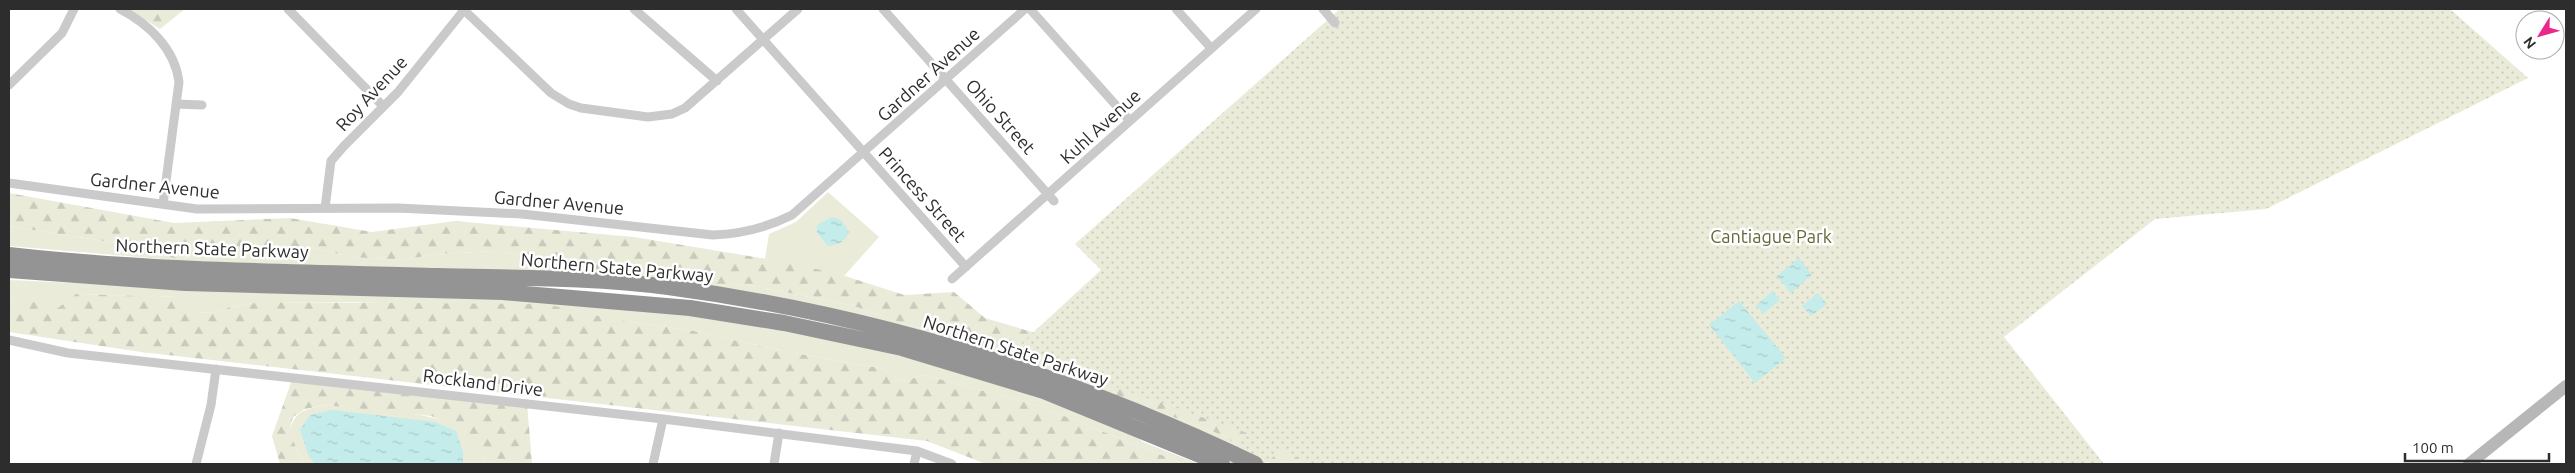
<svg xmlns="http://www.w3.org/2000/svg" width="2575" height="473" font-family="Ubuntu,sans-serif">
	<style>
		.grass { fill: #eaebd9 }
		.forest { fill: url(#forest-firs) }
		.park { fill: url(#park-dots) }
		.water { fill: url(#water-ripples) }
		.lines { fill: none; stroke-linecap: round; stroke-linejoin: round }
		.minor { stroke: #cacaca; stroke-width: 9 }
		.secondary { stroke: #b7b7b7; stroke-width: 12 }
		.motorway { stroke: #949494; stroke-width: 16 }
		.labels { text-anchor: middle; dominant-baseline: central; stroke-width: 5; stroke-linejoin: round; paint-order: stroke }
		.street-label { font-size: 18px; fill: #2d2d2d; stroke: #fff }
		.park-label { font-size: 18px; fill: #646939; stroke: #fff }
	</style>
	<defs>
		<pattern id="forest-firs" width="22" height="20" patternUnits="userSpaceOnUse" patternTransform="scale(1.25)"><rect width="22" height="20" fill="#eaebd9"/><path d="M5 1l3.5 6h-7zM16 11l3.5 6h-7z" fill="#c9cabb"/></pattern>
		<pattern id="park-dots" width="8" height="8" patternUnits="userSpaceOnUse" patternTransform="scale(1.25)"><rect width="8" height="8" fill="#eaebd9"/><path d="M2 2h.1M6 6h.1" fill="none" stroke="#c9cabb" stroke-width="1.8" stroke-linecap="round"/></pattern>
		<pattern id="water-ripples" width="26" height="14" patternUnits="userSpaceOnUse" patternTransform="scale(1.25)"><rect width="26" height="14" fill="#c4ecea"/><path d="M2 4q2-2 4 0t4 0M15 11q2-2 4 0t4 0" fill="none" stroke="#a9cbc9"/></pattern>
	</defs>
	<rect width="100%" height="100%" fill="#fff"/>
	<!-- grass -->
	<path class="grass" d="M828,192L879,237L844,276L765,259L769,234L796,222Z
		M9,226L134,246L174,258L276,254L314,248L351,257L402,260L437,254L497,251L586,268L711,286L745,284L854,306L907,325L946,334L1225,436L1239,448L1222,440L702,286L175,260L9,246Z
		M9,280L315,294L485,296L720,317L869,347L965,373L1058,404L1134,434L1143,442L1199,464H1184L1039,406L924,375L900,382L891,373L879,368L788,352L689,330L617,320L436,305L353,302H261L230,307L215,313L197,312L178,297L76,294L58,309L9,296Z
		M325,405C361,409 459,410 478,442C482,448 483,458 486,464H304L289,432C296,410 303,410 325,405Z"/>
	<!-- forest -->
	<path class="forest" d="M129,9H185L160,29Z
		M9,193L174,223L290,218L372,232L455,221L634,237L785,262L839,274L904,295L954,292L985,318L1052,338L1255,426L1239,448L1225,436L946,334L907,325L854,306L745,284L711,286L586,268L497,251L437,254L402,260L351,257L314,248L276,254L174,258L134,246L9,226Z
		M76,294L178,297L197,312L215,313L230,307L261,302L545,304L617,320L689,330L788,352L879,368L891,373L900,382L924,375L1039,406L1184,464H986L927,441L141,352L9,332V296L58,308Z
		M293,377L527,403L532,464H486L478,442L463,429L431,416L325,405L305,409L293,417L289,432L304,464H280L272,436Z
		M1278,443L1344,464H1272L1260,459Z"/>
	<!-- park -->
	<path class="park" d="M1340,9H2450L2528,78L2266,209L2155,219L2004,337L2104,464H1311L1281,450L1265,464H1215L1247,433L1013,351L1101,270L1075,244Z"/>
	<!-- water -->
	<path class="water" d="M832,217L841,220L849,232C845,242 838,245 828,246L817,233V225Z
		M1799,258L1812,275L1791,293L1777,276Z
		M1773,291L1780,300L1763,314L1756,305Z
		M1818,293L1827,304L1811,316L1802,306Z
		M1739,301L1786,358L1755,383L1709,325Z
		M332,410L435,422L456,431L463,452V464H315L309,457L300,430L310,415Z"/>
	<g class="lines">
		<!-- minor -->
		<path class="minor" d="M120,9C149,24 175,49 179,82L163,204
			M288,9L383,106
			M463,9L551,93L569,104L581,108L648,117L672,114L685,108L798,9
			M634,9L717,81
			M736,9L966,267
			M883,9L1054,201
			M1030,9L1130,121
			M1176,9L1211,48
			M1323,9L1335,23
			M9,85L62,33L74,9
			M176,104L202,105
			M9,183L197,209L398,208L522,214L713,235C742,234 766,228 792,215L1025,9
			M325,208L331,161L344,146L398,92L464,10
			M952,279L1256,9
			M9,340L68,353L663,419L917,451L952,464
			M196,464L211,405L216,369
			M653,464L663,419
			M774,464L779,433
			M914,464L917,451"/>
		<!-- secondary -->
		<path class="secondary" d="M2469,464L2566,386"/>
		<!-- motorway -->
		<path class="motorway" d="M9,255C151,271 294,272 438,276C514,278 592,277 668,287C871,314 1070,375 1255,464
			M9,270L185,283L503,292L690,308L784,323L902,348L1044,391L1222,464"/>
	</g>
	<g class="labels">
		<!-- street labels -->
		<g class="street-label">
			<text transform="translate(928 74) rotate(-42)">Gardner Avenue</text>
			<text transform="translate(371 93) rotate(-47)">Roy Avenue</text>
			<text transform="translate(1001 116) rotate(48)">Ohio Street</text>
			<text transform="translate(1100 126) rotate(-42)">Kuhl Avenue</text>
			<text transform="translate(155 185) rotate(6)">Gardner Avenue</text>
			<text transform="translate(923 194) rotate(48)">Princess Street</text>
			<text transform="translate(559 202) rotate(5)">Gardner Avenue</text>
			<text transform="translate(212 248) rotate(2)">Northern State Parkway</text>
			<text transform="translate(617 267) rotate(5)">Northern State Parkway</text>
			<text transform="translate(1016 350) rotate(18)">Northern State Parkway</text>
			<text transform="translate(483 382) rotate(7)">Rockland Drive</text>
		</g>
		<!-- park labels -->
		<g class="park-label">
			<text x="1771" y="236">Cantiague Park</text>
		</g>
	</g>
	<!-- border -->
	<rect width="2575" height="473" fill="none" stroke="#2d2d2d" stroke-width="20"/>
	<!-- north arrow -->
	<g transform="translate(2540 35) rotate(233)"><circle r="24" fill="#ffffff" stroke="#ababab"/>
	<path d="M0-4L9 19L0 12L-9 19Z" fill="#ea2889"/>
	<text y="-8" font-size="14" font-weight="bold" text-anchor="middle" fill="#2d2d2d">N</text>
	</g>
	<!-- scale -->
	<path d="M2405 453v8h144v-8" fill="none" stroke="#2d2d2d" stroke-width="2.5"/>
	<text x="2412" y="453" font-size="15" fill="#2d2d2d" stroke="#ffffff" stroke-width="4" paint-order="stroke">100 m</text>
</svg>
